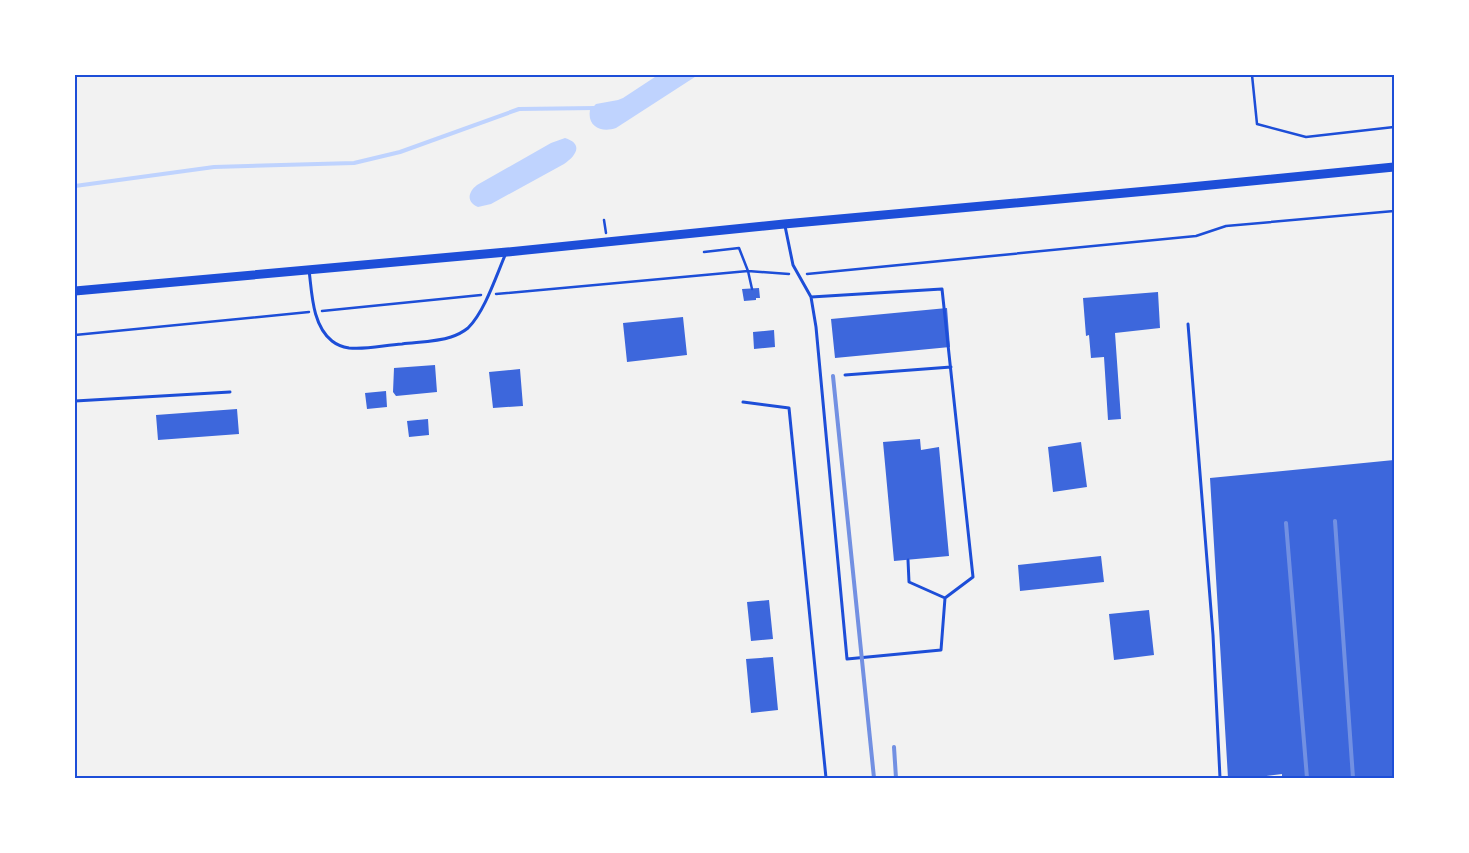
<svg xmlns="http://www.w3.org/2000/svg" width="1469" height="853" font-family="Lato,sans-serif">
	<style>
		.water { fill: #bfd3fe }
		.lines { fill: none; stroke-linecap: round; stroke-linejoin: round }
		.stream { stroke: #bfd3fe; stroke-width: 4 }
		.building { fill: #3d67dc }
		.path { stroke: #1d4ed8; stroke-width: 2.5 }
		.service { stroke: #1d4ed8; stroke-width: 3 }
		.tertiary { stroke: #1d4ed8; stroke-width: 9 }
		.rail { stroke: #7290e2; stroke-width: 4 }
		.neatline { fill: none; stroke: #1d4ed8; stroke-width: 2 }
	</style>
	<rect width="100%" height="100%" fill="#f2f2f2"/>
	<!-- water -->
	<path class="water" d="M658,75H698L616,128C602,133 587,127 590,110L596,104L618,100L623,98Z
		M565,138C584,144 576,156 564,164L491,204L478,207C466,202 468,192 477,185L551,143Z"/>
	<g class="lines">
		<!-- stream -->
		<path class="stream" d="M75,186L214,167L354,163L400,152L519,109L595,108"/>
	</g>
	<!-- building -->
	<path class="building" d="M759,288L760,298H756V300L744,301L742,289Z
		M1158,292L1160,328L1115,333L1121,419L1108,420L1104,357L1091,358L1089,335L1086,336L1083,298Z
		M947,308L950,347L835,358L831,319Z
		M683,317L687,355L627,362L623,323Z
		M774,330L775,347L754,349L753,332Z
		M435,365L437,392L396,396L393,392L394,368Z
		M520,369L523,406L493,408L489,372Z
		M386,391L387,407L367,409L365,393Z
		M237,409L239,434L158,440L156,415Z
		M428,419L429,435L409,437L407,421Z
		M920,439L921,450L939,447L949,556L894,561L883,442Z
		M1081,442L1087,487L1053,492L1048,447Z
		M1394,460V778H1282V774L1251,778H1228L1210,478Z
		M1101,556L1104,582L1020,591L1018,565Z
		M769,600L773,639L751,641L747,602Z
		M1149,610L1154,655L1114,660L1109,614Z
		M773,657L778,710L751,713L746,659Z"/>
	<g class="lines">
		<!-- path -->
		<path class="path" d="M1252,75L1257,124L1306,137L1394,127
			M604,220L606,233
			M704,252L739,248L748,271L752,289
			M807,274L1196,236L1226,226L1394,211
			M496,294L748,271L789,274
			M322,311L481,295
			M75,335L309,312"/>
		<!-- service -->
		<path class="service" d="M785,226L793,265L811,297L942,289L973,577L945,598L941,650L847,659L816,327L811,297
			M309,270C312,293 312,325 332,341C337,345 343,347 349,348C366,350 385,345 402,344C418,342 436,342 451,337C457,335 463,332 468,328C485,311 496,276 506,253
			M1188,324L1213,635L1220,778
			M845,375L951,367
			M75,401L230,392
			M743,402L789,408L826,778
			M908,560L909,582L945,598"/>
		<!-- tertiary -->
		<path class="tertiary" d="M75,291L507,252L784,224L1180,188L1394,167"/>
		<!-- rail -->
		<path class="rail" d="M833,376L874,778
			M1335,521L1353,778
			M1286,523L1307,778
			M894,747L896,778"/>
	</g>
	<!-- border -->
	<rect width="1469" height="853" fill="none" stroke="#ffffff" stroke-width="152"/>
	<rect x="76" y="76" width="1317" height="701" class="neatline"/>
</svg>
